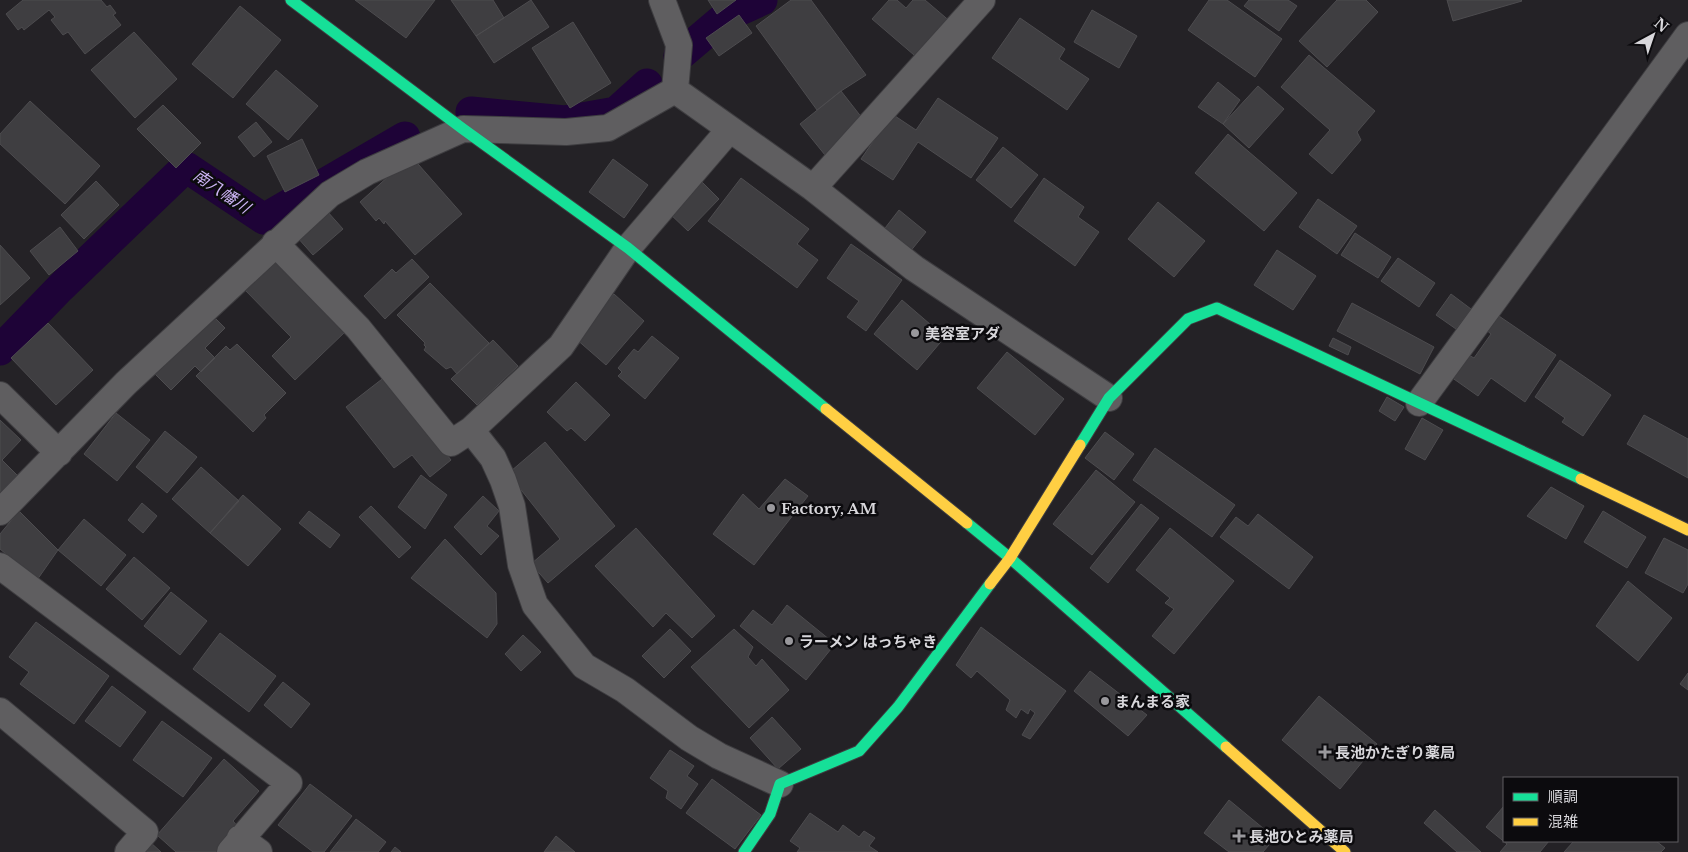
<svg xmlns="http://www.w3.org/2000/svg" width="1688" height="852" font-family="'Libre Baskerville','Noto Sans JP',serif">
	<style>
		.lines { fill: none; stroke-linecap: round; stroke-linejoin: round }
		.canal { stroke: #1e0337; stroke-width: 31 }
		.building { fill: #3f3e41; stroke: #4d4c4f }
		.street-casing { stroke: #3e3d40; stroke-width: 28 }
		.fast-casing { stroke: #3e3d40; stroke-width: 13 }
		.slow-casing { stroke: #3e3d40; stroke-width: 13 }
		.street { stroke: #5f5e60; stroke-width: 26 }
		.fast { stroke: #16e098; stroke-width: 11 }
		.slow { stroke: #ffcf43; stroke-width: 11 }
		.poi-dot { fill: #99989c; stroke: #0c0b0e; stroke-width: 2 }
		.labels { text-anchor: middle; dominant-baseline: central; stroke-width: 5; stroke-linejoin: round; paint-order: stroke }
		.poi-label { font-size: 15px; font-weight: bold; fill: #d8d7db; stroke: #0c0b0e; text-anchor: start }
		.water-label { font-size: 16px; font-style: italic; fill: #cdb4f6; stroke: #0c0b0e }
	</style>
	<rect width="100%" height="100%" fill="#242226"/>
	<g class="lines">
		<!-- canal -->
		<path class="canal" d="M679,56L725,17L762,0
			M471,112L565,121L616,112L647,84
			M0,350L60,288L186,167L264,219L405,137"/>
	</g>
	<!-- building -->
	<path class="building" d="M23,0H101L107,7L110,5L116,13L113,15L121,25L85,54L68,32L63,35L51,20L55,17L49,10L24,30L22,27L18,30L6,14Z
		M355,0H435L406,38Z
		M451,0H493L504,18L476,36Z
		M531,0L549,27L494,63L476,36Z
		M708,0H736L717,14Z
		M791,0H811L866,75L841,91L817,110L756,26Z
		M889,0H897L906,8L913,0H925L952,23L921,61L872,19Z
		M1209,0H1227L1282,39L1255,77L1188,30Z
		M1249,0H1288L1297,6L1279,31L1244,6Z
		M1337,0H1366L1378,12L1327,67L1299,41Z
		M1447,0H1521L1522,1L1453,21Z
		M240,6L281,40L233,98L192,64Z
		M1092,10L1137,36L1119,68L1074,42Z
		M739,15L752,33L719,56L706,38Z
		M1020,18L1065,49L1059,59L1089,79L1067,110L992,58Z
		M573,22L611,83L570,108L532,48Z
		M134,32L177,79L135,118L91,70Z
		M1309,55L1375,111L1357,132L1361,140L1332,174L1309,154L1330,130L1281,87Z
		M276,70L318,106L288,140L246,104Z
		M1218,82L1240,100L1223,124L1198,107Z
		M1258,86L1284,109L1249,148L1223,124Z
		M841,91L866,123L825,155L800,124Z
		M938,98L998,138L971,178L918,142L893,180L861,159L892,114L916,130Z
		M30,101L100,166L65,204L0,144V134Z
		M163,105L201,143L176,168L137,129Z
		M256,122L272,142L254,157L238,137Z
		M1228,134L1297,193L1264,231L1195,173Z
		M302,139L319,175L285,192L267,156Z
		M1003,147L1038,175L1011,208L976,180Z
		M411,156L462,214L415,255L385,221L384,224L379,218L376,221L360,202Z
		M613,159L648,185L624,218L589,192Z
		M741,178L809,229L797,244L818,260L797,288L708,221Z
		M1044,178L1084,207L1078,217L1099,232L1075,266L1014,221Z
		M699,179L719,199L688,231L668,212Z
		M96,181L119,205L84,239L61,215Z
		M1318,199L1357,226L1337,254L1299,227Z
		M1158,202L1205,241L1174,277L1128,239Z
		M899,210L926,232L909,253L882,232Z
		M327,211L343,229L313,255L297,237Z
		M60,227L78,251L49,275L30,251Z
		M1355,233L1391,257L1378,278L1341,255Z
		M851,244L902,280L866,331L847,317L859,301L827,278Z
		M0,245L30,278L0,305Z
		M1277,250L1316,276L1293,310L1254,285Z
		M274,257L346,331L295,380L272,356L291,337L243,288Z
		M1398,258L1435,283L1419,307L1381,281Z
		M412,259L429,277L385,319L364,296L392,269L396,273Z
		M430,283L489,343L457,374L451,367L446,369L424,350L426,347L424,345L425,343L397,315Z
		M614,294L644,321L606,365L575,338Z
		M1451,294L1471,309L1456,329L1436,315Z
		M902,300L945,337L917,370L874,334Z
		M1352,303L1434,347L1420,374L1337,331Z
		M211,314L225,328L205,348L215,358L201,372L195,366L171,390L153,372Z
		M1496,314L1556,355L1525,402L1491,378L1478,396L1451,377L1467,354L1474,358L1491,334L1485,329Z
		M48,323L93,370L56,405L11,358Z
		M652,336L679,358L645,399L618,376L622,372L618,368L634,349L638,352Z
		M1333,338L1351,347L1348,355L1329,346Z
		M493,340L518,366L477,405L451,379Z
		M237,344L286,393L264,415L266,418L253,432L196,376L226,346L230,350Z
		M1007,352L1064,399L1035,435L977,388Z
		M1560,360L1611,395L1583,436L1562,422L1565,418L1535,397Z
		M386,376L451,460L430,477L412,455L394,468L346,407Z
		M576,382L610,415L585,441L571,428L567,431L547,412Z
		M1387,397L1404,407L1395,421L1379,411Z
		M116,413L150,440L117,481L84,454Z
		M1644,415L1688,439V478L1627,444Z
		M1422,418L1443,430L1425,460L1405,449Z
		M0,420L21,440L2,460L17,475L0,493Z
		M165,431L197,457L167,493L136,467Z
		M1105,432L1134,454L1114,480L1085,458Z
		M545,442L615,526L548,583L531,564L560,539L518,486L511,471Z
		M1155,448L1235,505L1212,537L1133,480Z
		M201,467L239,501L210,533L172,499Z
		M1096,470L1135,502L1092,555L1053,524Z
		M421,475L447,495L425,529L398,507Z
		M785,479L808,496L754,565L713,534L743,494L759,509Z
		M1551,487L1584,506L1566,539L1527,516Z
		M243,495L281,529L248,566L210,533Z
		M483,496L499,511L487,526L499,536L481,555L454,527Z
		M142,503L157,516L143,533L128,520Z
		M1141,504L1159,518L1108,583L1090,568Z
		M371,506L411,547L399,558L359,517Z
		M19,511L58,550L37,580L0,549V534Z
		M309,511L340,535L330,548L299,523Z
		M1603,511L1646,537L1627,568L1584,542Z
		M1258,514L1313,557L1289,589L1220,537L1236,517L1248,526Z
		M84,519L126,555L101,586L58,550Z
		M636,528L715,616L692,638L666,613L653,627L595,566Z
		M1170,528L1234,581L1174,654L1152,636L1174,609L1165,603L1170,598L1136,570Z
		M1664,538L1688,550V584L1683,593L1645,573Z
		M445,539L496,593L497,624L487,638L411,578Z
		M134,557L170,588L142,620L106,589Z
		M1628,581L1672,618L1638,661L1596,626Z
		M171,592L207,621L180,655L144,626Z
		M787,605L835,644L806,680L740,626L753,610L772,625Z
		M36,622L109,676L74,724L20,684L29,672L9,657Z
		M981,627L1066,691L1030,739L1022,735L1035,713L1030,709L1028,714L1021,709L1016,718L1006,710L1010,700L977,671L971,678L956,665Z
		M670,629L691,651L664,678L642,656Z
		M734,629L753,647L748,657L756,666L762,659L789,690L749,728L691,667Z
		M220,633L276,676L249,712L193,669Z
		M523,635L541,652L521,671L505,654Z
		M1090,671L1147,715L1128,736L1074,691Z
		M1688,673V690L1680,684Z
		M283,682L310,704L291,728L264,705Z
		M112,686L146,712L120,747L85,721Z
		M1319,696L1377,744L1340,789L1282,740Z
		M772,717L801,749L778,769L750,738Z
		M162,721L212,758L183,797L133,760Z
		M670,750L694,766L687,776L698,784L681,809L666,798L668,791L650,778Z
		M224,759L259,791L233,821L239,828L218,852H176L157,835Z
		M712,779L761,815L735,849L686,813Z
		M310,784L352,816L324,852H313L278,825Z
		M1229,800L1275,838L1263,852H1229L1204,833Z
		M1504,806V841H1549L1540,852H1500L1507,844L1486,827Z
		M1435,810L1481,852H1457L1424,823Z
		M810,813L838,832L843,825L859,837L864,831L875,838L869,846L878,852H797L800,848L790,841Z
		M356,819L386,842L378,852H330Z
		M556,836L575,852H544Z
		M149,841L161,852H139Z
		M1574,841H1656L1665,848L1661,852H1564Z
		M395,847L401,852H391Z"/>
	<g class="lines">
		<!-- street casing -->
		<g class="street-casing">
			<path id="street" d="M662,0L679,45L675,90
				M675,90L813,188L914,268L1109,398
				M813,188L982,0
				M275,243L358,328L451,443L471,430L561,346L628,248L730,129
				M0,395L59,453
				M1419,403L1688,35
				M471,430L493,458L503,480L512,506L521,565L535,605L584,666L625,690L689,738L719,756L780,784
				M0,512L126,383L330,194L367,172L463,129L566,132L608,128L675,90
				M0,566L289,783L230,852
				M0,711L145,832L128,852
				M240,838L259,852"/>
		</g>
		<!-- fast casing -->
		<g class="fast-casing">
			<path id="fast" d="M291,0L463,129L628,248L826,409
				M1080,445L1109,398L1188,319L1217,308L1581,479
				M967,523L1010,558L1226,747
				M744,852L770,814L780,784L859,751L898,707L990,584"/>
		</g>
		<!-- slow casing -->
		<g class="slow-casing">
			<path id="slow" d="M826,409L967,523
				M1581,479L1688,530
				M990,584L1010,558L1080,445
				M1226,747L1345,852"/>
		</g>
		<!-- street -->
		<use href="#street" class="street"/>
		<!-- fast -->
		<use href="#fast" class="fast"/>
		<!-- slow -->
		<use href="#slow" class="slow"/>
	</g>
	<!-- markers -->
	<g class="poi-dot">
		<circle cx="915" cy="333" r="5"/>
		<circle cx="771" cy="508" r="5"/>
		<circle cx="789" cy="641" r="5"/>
		<circle cx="1105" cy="701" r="5"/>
		<path d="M1322.5 744.5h5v5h5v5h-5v5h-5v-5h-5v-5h5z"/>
		<path d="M1236.5 828.5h5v5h5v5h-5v5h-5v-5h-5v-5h5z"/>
	</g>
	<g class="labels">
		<!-- poi labels -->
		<g class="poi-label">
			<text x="925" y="333">美容室アダ</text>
			<text x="781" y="508">Factory, AM</text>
			<text x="799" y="641">ラーメン はっちゃき</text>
			<text x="1115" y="701">まんまる家</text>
			<text x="1335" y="752">長池かたぎり薬局</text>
			<text x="1249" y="836">長池ひとみ薬局</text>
		</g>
		<!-- water labels -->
		<g class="water-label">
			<text transform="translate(222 191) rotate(34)">南八幡川</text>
		</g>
	</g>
	<!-- legend -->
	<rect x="1503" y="777" width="175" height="65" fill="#0c0b0e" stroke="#5e5d60"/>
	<rect x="1513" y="793" width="25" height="8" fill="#16e098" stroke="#5e5d60"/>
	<text x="1548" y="802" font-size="15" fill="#d8d7db">順調</text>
	<rect x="1513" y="818" width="25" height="8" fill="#ffcf43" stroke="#5e5d60"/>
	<text x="1548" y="827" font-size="15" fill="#d8d7db">混雑</text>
	<!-- north arrow -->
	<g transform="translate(1653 35) rotate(40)" stroke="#0c0b0e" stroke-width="4" paint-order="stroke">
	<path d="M0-4L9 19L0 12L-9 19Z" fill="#d8d7db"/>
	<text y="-8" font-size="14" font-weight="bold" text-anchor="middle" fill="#d8d7db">N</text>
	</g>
</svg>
